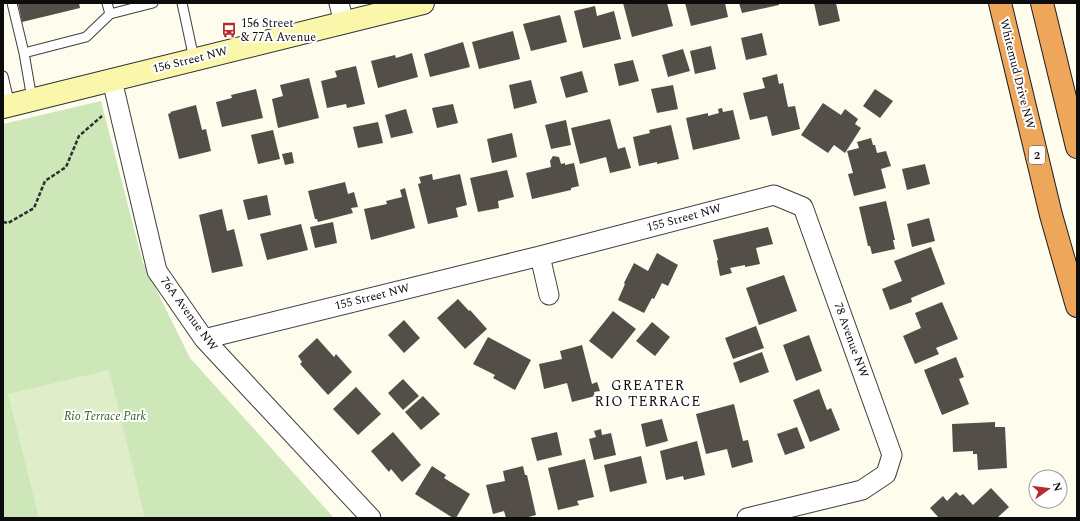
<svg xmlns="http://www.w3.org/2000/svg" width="1080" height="521" font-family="Spectral,serif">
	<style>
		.green { fill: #cde7b8 }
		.pitch { fill: #dfeec9 }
		.building { fill: #544e49 }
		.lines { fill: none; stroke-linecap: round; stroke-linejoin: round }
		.lane-casing { stroke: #3f3f3f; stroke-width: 11 }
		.street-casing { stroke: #3f3f3f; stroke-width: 21 }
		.secondary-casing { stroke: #2e2e2e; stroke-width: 24 }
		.highway-casing { stroke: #1d1d1d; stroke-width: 24 }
		.path { stroke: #2e2e2e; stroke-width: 2.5; stroke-dasharray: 4 2; stroke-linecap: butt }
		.lane { stroke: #fff; stroke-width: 9 }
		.street { stroke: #fff; stroke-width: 19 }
		.secondary { stroke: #fbf7aa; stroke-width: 22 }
		.highway { stroke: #eea65a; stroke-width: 22 }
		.labels { text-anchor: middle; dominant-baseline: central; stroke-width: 4; stroke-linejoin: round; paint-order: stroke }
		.shield { fill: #fff; stroke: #555; stroke-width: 1 }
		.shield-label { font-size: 11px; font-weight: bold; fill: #0c0c0c }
		.poi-label { font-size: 12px; fill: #0c0c0c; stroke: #fff; text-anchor: start }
		.street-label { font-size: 12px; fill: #0c0c0c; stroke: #fff }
		.park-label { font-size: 12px; font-style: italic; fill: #2a6120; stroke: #fff }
		.quarter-label { font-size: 14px; letter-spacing: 1px; fill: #0c0c0c; stroke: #fff }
	</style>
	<rect width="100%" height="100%" fill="#fefcec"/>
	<!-- green -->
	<path class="green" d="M101,101L143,263L190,358L334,518H3V124Z"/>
	<!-- pitch -->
	<path class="pitch" d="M109,370L145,518H39L8,394Z"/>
	<!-- building -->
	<path class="building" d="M18,3H79L80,8L22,22Z
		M623,3H667L673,26L632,37Z
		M685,3H725L728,17L691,26Z
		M739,3H779V5L742,13Z
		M814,3H836L840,21L819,26Z
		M595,6L597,16L614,11L621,39L583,48L574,11Z
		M560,15L567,42L531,51L523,24Z
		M513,31L520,59L479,69L472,42Z
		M762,33L767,55L746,60L741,38Z
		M463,42L470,67L430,77L424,54Z
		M711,46L716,69L695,74L690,51Z
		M683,49L690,71L668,77L662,55Z
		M412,53L418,77L378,88L371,61L395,55L396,58Z
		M633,60L639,81L619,86L614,64Z
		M356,66L365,104L347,108L346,104L327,108L321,81L337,77L335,71Z
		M582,71L588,92L566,98L560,77Z
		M777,74L779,84L783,83L788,107L795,106L800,129L772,136L767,116L750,120L743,93L765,88L762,78Z
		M309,78L319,118L278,128L272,99L283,96L280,85Z
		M531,80L537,103L514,109L509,85Z
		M673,85L678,109L657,113L651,89Z
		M256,89L263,118L222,127L216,102L232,98L231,95Z
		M875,89L893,101L880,118L863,106Z
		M823,103L841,115L845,109L858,119L855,124L861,128L845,153L834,145L828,153L801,135Z
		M453,104L458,123L437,128L432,108Z
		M196,105L202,130L206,129L211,151L179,159L168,114L171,113L170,112Z
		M722,108L723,112L733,110L740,139L693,150L686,118L708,113V116L719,113L718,109Z
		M406,109L413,133L391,138L385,115Z
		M610,119L618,149L625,147L631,168L610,173L606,157L580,164L571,128Z
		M566,120L571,145L551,149L545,125Z
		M378,122L383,143L358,148L353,127Z
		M671,125L679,159L657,164V162L639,166L633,137L650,133L649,130Z
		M273,130L280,159L258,164L251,135Z
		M512,133L517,157L492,163L487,139Z
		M871,138L873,145H875L877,153L886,151L891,166L881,169L886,188L854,196L848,174L853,173L847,151L859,148L857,142Z
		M292,152L294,163L285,165L282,154Z
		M553,156L559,157L561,164L565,163V165L574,163L579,186L571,188V190L532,199L526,173L551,167L550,161Z
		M925,164L930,184L907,190L902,169Z
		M507,170L514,197L498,201L499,208L478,212L470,178Z
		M432,174L433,180L460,174L467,205L456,208L458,217L428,224L418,184L421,183L419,177Z
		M345,182L348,194L354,192L358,207L351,208L353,213L318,222L317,219H315L308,191Z
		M405,188L415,228L371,240L364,209L387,204L386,201L402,197L400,190Z
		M267,195L271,215L248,220L243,200Z
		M886,201L895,240H893L895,249L872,254L870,246H868L859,207Z
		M222,209L227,231L234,229L243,266L212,273L199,215Z
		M929,218L935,241L912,247L907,224Z
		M333,222L337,243L315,248L310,227Z
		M301,224L308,250L267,260L260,234Z
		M768,227L773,244L756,248L760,264L745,267V265L730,268L732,273L720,276L717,261L718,260L713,240Z
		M931,247L945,284L911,298L912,302L890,310L882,289L902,281L894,261Z
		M657,253L678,265L668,286L662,283L654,299L652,298L644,313L618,300L625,284L624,283L634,263L648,271Z
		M784,275L797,311L759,325L746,288Z
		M458,299L469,311L470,310L487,329L465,349L437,318Z
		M942,302L958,339L936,348L939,354L915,364L903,336L921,328L915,313Z
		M613,311L636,329L612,359L589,341Z
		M404,320L420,338L404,353L388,335Z
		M652,322L670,337L655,356L636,341Z
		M756,326L764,348L733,359L725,338Z
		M809,335L822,371L796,381L783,345Z
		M488,337L531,360L515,390L493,378L495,375L473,364Z
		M317,338L334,357L336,354L352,372L328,395L300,364L302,362L298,356Z
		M582,345L592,384L597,382L600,391L594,392L595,396L572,402L567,383L544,389L539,364L562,359L560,351Z
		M762,352L769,372L740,383L733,363Z
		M956,357L964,377L959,379L969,404L942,415L924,370Z
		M403,379L419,396L403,410L388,393Z
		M356,387L381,414L358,435L333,409Z
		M819,389L827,410L831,408L840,430L810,442L793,400Z
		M423,396L440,414L421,430L405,412Z
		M734,404L743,441L748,440L753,462L732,468L727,449L706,454L696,414Z
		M662,419L668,441L646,447L641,424Z
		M995,422V427H1005L1007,468L978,470L977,454H973V451L953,452L952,424Z
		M797,427L805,448L785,455L777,434Z
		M601,429L602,435L611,433L616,455L594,460L589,439L596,437L594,431Z
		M393,432L421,465L402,482L391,469L389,472L371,451Z
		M557,432L562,455L537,461L531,438Z
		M697,441L705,475L684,480L683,476L666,480L660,451Z
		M641,456L647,483L610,492L604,465Z
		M585,459L594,497L577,501L579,505L558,510L548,468Z
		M432,466L446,475L444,478L470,494L456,518H453L415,494Z
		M523,466L525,475H527L536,515L525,518H506L504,511L493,514L486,485L505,481L503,471Z
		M991,488L1009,507L997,518H939L930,508L943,496L947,501L956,492L960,496L963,494L973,505Z"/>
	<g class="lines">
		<!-- lane casing -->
		<g class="lane-casing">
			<path id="lane" d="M12,3L24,53
				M107,3L110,14L153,3
				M182,3L194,59
				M3,76L10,105
				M32,99L24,53L86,37L110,14"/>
		</g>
		<!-- street casing -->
		<g class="street-casing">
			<path id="street" d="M339,3L344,23
				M112,80L157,271L204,339L371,518
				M540,256L549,295
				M204,339L540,256L774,195L803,207L892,455L886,474L862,490L747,518"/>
		</g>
		<!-- secondary casing -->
		<g class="secondary-casing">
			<path id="secondary" d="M3,107L423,3"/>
		</g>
		<!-- highway casing -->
		<g class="highway-casing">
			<path id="highway" d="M1000,3L1051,215L1077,306
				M1042,3L1077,147"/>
		</g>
		<!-- path -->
		<path class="path" d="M3,222L8,223L34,208L45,181L66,167L79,136L102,116"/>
		<!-- lane -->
		<use href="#lane" class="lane"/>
		<!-- street -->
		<use href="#street" class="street"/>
		<!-- secondary -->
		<use href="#secondary" class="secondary"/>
		<!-- highway -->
		<use href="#highway" class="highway"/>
	</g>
	<!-- icons -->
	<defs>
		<g id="bus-bare" transform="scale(1.2)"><path d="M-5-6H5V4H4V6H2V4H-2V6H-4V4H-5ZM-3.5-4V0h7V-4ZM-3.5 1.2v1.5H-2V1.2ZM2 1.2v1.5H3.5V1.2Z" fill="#b62b2b" stroke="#fff" stroke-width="2.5" paint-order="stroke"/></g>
	</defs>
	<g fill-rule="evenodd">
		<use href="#bus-bare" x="229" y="30"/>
	</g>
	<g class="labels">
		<!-- shield labels -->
		<rect class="shield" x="1029" y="146" width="16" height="18" rx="3"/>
		<g class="shield-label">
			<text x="1037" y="155">2</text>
		</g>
		<!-- poi labels -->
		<g class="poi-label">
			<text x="241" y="23">156 Street<tspan x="241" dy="14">&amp; 77A Avenue</tspan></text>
		</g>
		<!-- street labels -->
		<g class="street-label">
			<text transform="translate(190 60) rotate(-14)">156 Street NW</text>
			<text transform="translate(1017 74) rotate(76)">Whitemud Drive NW</text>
			<text transform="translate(684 218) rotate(-15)">155 Street NW</text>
			<text transform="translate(372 297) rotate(-14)">155 Street NW</text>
			<text transform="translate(189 314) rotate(54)">76A Avenue NW</text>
			<text transform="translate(851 340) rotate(70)">78 Avenue NW</text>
		</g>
		<!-- park labels -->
		<g class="park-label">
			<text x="105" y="416">Rio Terrace Park</text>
		</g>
		<!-- quarter labels -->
		<g class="quarter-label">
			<text x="648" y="385">GREATER<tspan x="648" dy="16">RIO TERRACE</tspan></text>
		</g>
	</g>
	<!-- border -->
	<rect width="1080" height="521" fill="none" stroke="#0c0c0c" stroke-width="8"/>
	<!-- north arrow -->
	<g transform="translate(1048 489) rotate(76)"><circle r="19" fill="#ffffff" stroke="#9e9e9e"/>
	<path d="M0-3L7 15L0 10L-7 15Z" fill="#b62b2b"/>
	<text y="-6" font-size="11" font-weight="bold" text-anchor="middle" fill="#0c0c0c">N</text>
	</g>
</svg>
